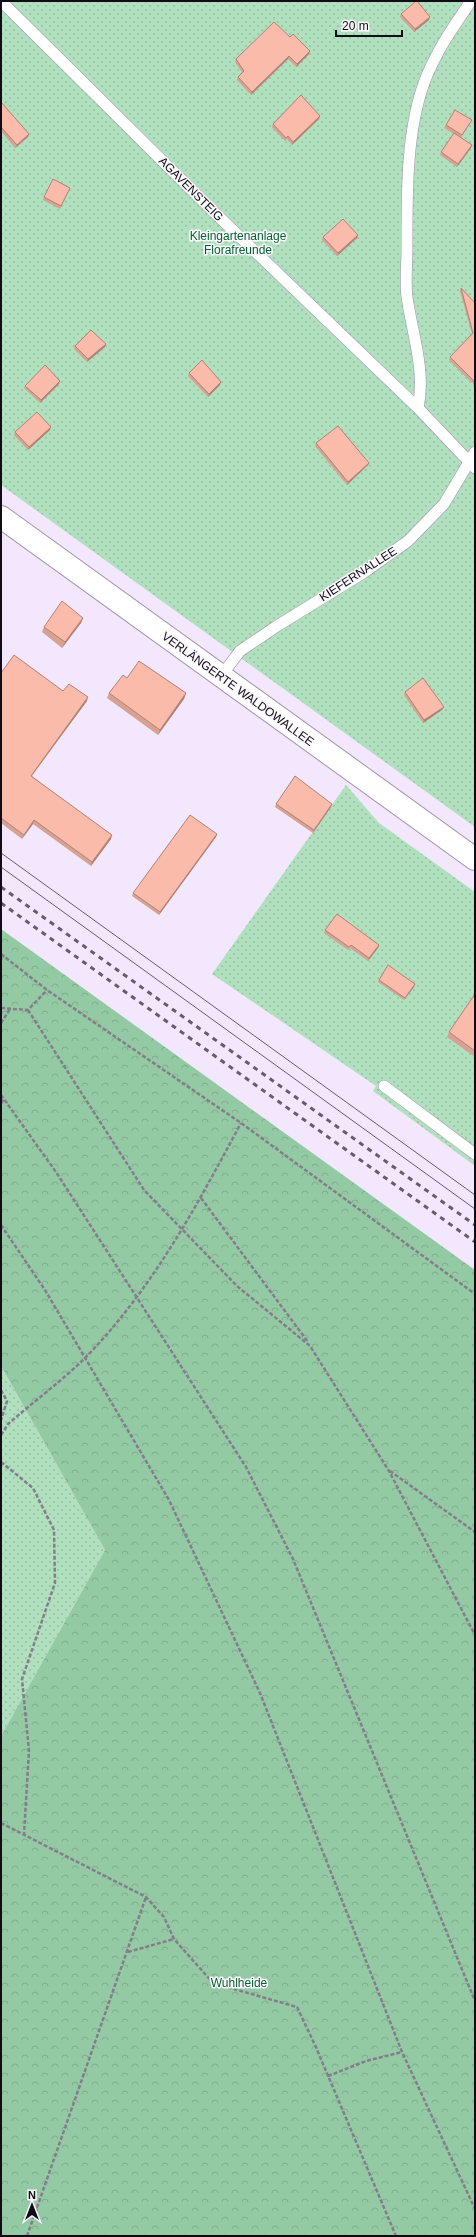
<svg xmlns="http://www.w3.org/2000/svg" width="476" height="2237" font-family="Arial,sans-serif">
	<style>
		.green { fill: url(#green-dots) }
		.forest { fill: url(#forest-crowns) }
		.lines { fill: none; stroke-linecap: round; stroke-linejoin: round }
		.lane-casing { stroke: #a193ad; stroke-width: 12 }
		.secondary-casing { stroke: #a193ad; stroke-width: 24 }
		.path { stroke: #857c8d; stroke-width: 2.5; stroke-dasharray: 4 2; stroke-linecap: butt }
		.lane { stroke: #fff; stroke-width: 11 }
		.secondary { stroke: #fff; stroke-width: 22 }
		.tram { stroke: #655d6b; stroke-width: 1 }
		.rail { stroke: #655d6b; stroke-width: 3; stroke-dasharray: 5 5; stroke-linecap: butt }
		.wall { fill: #d8a192 }
		.shaded-wall { fill: #b08377 }
		.building { fill: #fbbbaa; stroke: #b08377 }
		.labels { text-anchor: middle; dominant-baseline: central; stroke-width: 3; stroke-linejoin: round; paint-order: stroke }
		.street-label { font-size: 12px; fill: #100b14; stroke: #fcf9fe }
		.park-label { font-size: 12px; fill: #035f2f; stroke: #fcf9fe }
	</style>
	<defs>
		<pattern id="green-dots" width="8" height="8" patternUnits="userSpaceOnUse"><rect width="8" height="8" fill="#b0e0bd"/><path d="M2 2h.1M6 6h.1" fill="none" stroke="#96bfa2" stroke-width="1.8" stroke-linecap="round"/></pattern>
		<pattern id="forest-crowns" width="20" height="18" patternUnits="userSpaceOnUse"><rect width="20" height="18" fill="#94caa3"/><path d="M2 6a3 3 0 1 1 6 0M12 15a3 3 0 1 1 6 0" fill="none" stroke="#7fac8b"/></pattern>
	</defs>
	<rect width="100%" height="100%" fill="#f3e7fe"/>
	<!-- green -->
	<path class="green" d="M1,1H475V827L1,485Z
		M346,785L379,823L475,892V1166L373,1091L376,1086L212,974Z
		M1,1366L105,1550L1,1736Z"/>
	<!-- forest -->
	<path class="forest" d="M1,929L475,1270V2236H1V1736L105,1550L1,1366Z"/>
	<g class="lines">
		<!-- lane casing -->
		<g class="lane-casing">
			<path id="lane" d="M1,1L216,214L418,408L475,468
				M418,408C426,371 412,333 407,297C405,281 407,264 407,248C407,195 406,133 424,83C435,53 453,27 471,1
				M221,676L240,651L277,626L363,573L408,541L444,504L475,452
				M384,1086L475,1154"/>
		</g>
		<!-- secondary casing -->
		<g class="secondary-casing">
			<path id="secondary" d="M1,517L475,859"/>
		</g>
		<!-- path -->
		<path class="path" d="M1,954L47,990L241,1123L475,1294
			M1,1008L28,1010L47,990
			M28,1010L144,1190L237,1286L310,1346L389,1471L475,1635
			M1,1023L10,1009
			M1,1095L56,1172L246,1467L293,1559L475,2001
			M1,1103L4,1099
			M201,1198L308,1342
			M1,1225L45,1290L169,1500L260,1693L402,2052L475,2209
			M1,1390L7,1401L1,1420
			M1,1435L8,1424C33,1402 62,1381 86,1357C153,1288 196,1207 241,1123
			M1,1462L33,1488L54,1530L55,1583L22,1679L29,1751L24,1834
			M390,1471L475,1532
			M1,1823L146,1897L164,1917L174,1939L213,1983L297,2007L315,2045L396,2236
			M128,1952L174,1939
			M328,2076L366,2061L402,2052
			M27,2236L146,1897"/>
		<!-- lane -->
		<use href="#lane" class="lane"/>
		<!-- secondary -->
		<use href="#secondary" class="secondary"/>
		<!-- tram -->
		<path class="tram" d="M1,853L475,1195
			M1,867L475,1209"/>
		<!-- rail -->
		<path class="rail" d="M1,887L475,1225
			M1,903L475,1242"/>
	</g>
	<!-- wall -->
	<path class="wall" d="M401,14L429,20L414,32L400,17Z
		M290,37L309,54L296,67L288,59L251,95L237,80L238,77L242,72L235,62L236,59Z
		M1,103L29,134L28,137L15,148L1,131Z
		M319,119L292,145L287,139L285,141L272,127L273,124Z
		M470,123L461,138L471,148L457,167L440,155L441,152L454,134L444,128L446,125Z
		M70,188L60,209L43,200L44,197Z
		M358,235L357,238L337,256L322,240L323,237Z
		M461,288L475,303V386L449,360L450,357L472,334L460,291Z
		M106,344L105,347L87,362L74,349L75,346Z
		M189,373L220,385L208,397L188,376Z
		M59,384L40,403L24,388L25,386Z
		M50,430L28,450L14,435L15,432Z
		M316,443L369,463L368,465L347,485L315,446Z
		M83,618L81,623L62,648L42,632L44,627Z
		M1,673L63,691L87,701L32,776L111,839L91,866L33,824L22,839L1,823Z
		M127,678L186,693L184,699L158,735L107,698L109,693Z
		M405,692L444,707L442,710L423,723L404,695Z
		M276,804L331,807L313,833L275,807Z
		M217,834L216,837L159,915L132,896L133,893Z
		M325,930L379,945L378,948L368,961L350,948L348,950L324,933Z
		M379,980L415,984L414,987L404,1000L378,982Z
		M475,994V1057L447,1037L449,1032Z"/>
	<!-- shaded-wall -->
	<path class="shaded-wall" d="M430,17L429,20L414,32L415,29Z
		M310,51L309,54L296,67L297,64Z
		M289,56L288,59L251,95L252,92Z
		M320,116L319,119L292,145L293,142Z
		M29,134L28,137L15,148L17,145Z
		M472,145L471,148L457,167L458,164Z
		M358,235L357,238L337,256L338,253Z
		M106,344L105,347L87,362L88,359Z
		M60,381L59,384L40,403L41,400Z
		M221,382L220,385L208,397L209,394Z
		M51,427L50,430L28,450L29,447Z
		M369,463L368,465L347,485L348,482Z
		M83,618L81,623L62,648L65,642Z
		M186,693L184,699L158,735L160,730Z
		M88,697L87,701L29,779L31,776Z
		M444,707L442,710L423,723L424,720Z
		M332,804L331,807L313,833L314,830Z
		M34,820L33,824L22,839L24,835Z
		M217,834L216,837L159,915L160,912Z
		M112,835L111,839L91,866L92,862Z
		M379,945L378,948L368,961L369,958Z
		M415,984L414,987L404,1000L405,998Z"/>
	<!-- building -->
	<path class="building" d="M416,1H417L430,17L415,29L401,14Z
		M274,22L290,37L293,34L310,51L297,64L289,56L252,92L238,77L244,71L236,59Z
		M301,95L320,116L293,142L288,136L286,138L273,124Z
		M1,102L29,134L17,145L1,127Z
		M455,110L472,120L462,135L446,125Z
		M454,133L472,145L458,164L441,152Z
		M53,179L70,188L61,206L44,197Z
		M343,219L358,235L338,253L323,237Z
		M461,288L475,303V382L450,357L473,333Z
		M91,330L106,344L88,359L75,346Z
		M202,360L221,382L209,394L189,373Z
		M45,365L60,381L41,400L25,386Z
		M37,412L51,427L29,447L15,432Z
		M338,426L369,463L348,482L316,443Z
		M62,601L83,618L65,642L44,627Z
		M14,655L63,691L69,684L88,697L31,776L112,835L92,862L34,820L24,835L1,818V673Z
		M139,661L186,693L160,730L109,693L123,675L127,678Z
		M423,678L444,707L424,720L405,692Z
		M295,776L332,804L314,830L276,804Z
		M190,815L217,834L160,912L133,893Z
		M337,914L379,945L369,958L351,945L349,947L325,930Z
		M388,965L415,984L405,998L379,980Z
		M475,994V1051L449,1032Z"/>
	<g class="labels">
		<!-- street labels -->
		<g class="street-label">
			<text transform="translate(191 189) rotate(45)">AGAVENSTEIG</text>
			<text transform="translate(358 574) rotate(-33)">KIEFERNALLEE</text>
			<text transform="translate(238 689) rotate(36)">VERLÄNGERTE WALDOWALLEE</text>
		</g>
		<!-- park labels -->
		<g class="park-label">
			<text x="238" y="236">Kleingartenanlage<tspan x="238" dy="14">Florafreunde</tspan></text>
			<text x="239" y="1983">Wuhlheide</text>
		</g>
	</g>
	<!-- border -->
	<rect width="476" height="2237" fill="none" stroke="#100b14" stroke-width="4"/>
	<!-- north arrow -->
	<g transform="translate(32 2205)" stroke="#fcf9fe" stroke-width="3" paint-order="stroke">
	<path d="M0-3L7 15L0 10L-7 15Z" fill="#100b14"/>
	<text y="-6" font-size="11" font-weight="bold" text-anchor="middle" fill="#100b14">N</text>
	</g>
	<!-- scale -->
	<path d="M336 30v6h66v-6" fill="none" stroke="#100b14" stroke-width="2"/>
	<text x="342" y="30" font-size="12" fill="#100b14" stroke="#fcf9fe" stroke-width="3" paint-order="stroke">20 m</text>
</svg>
